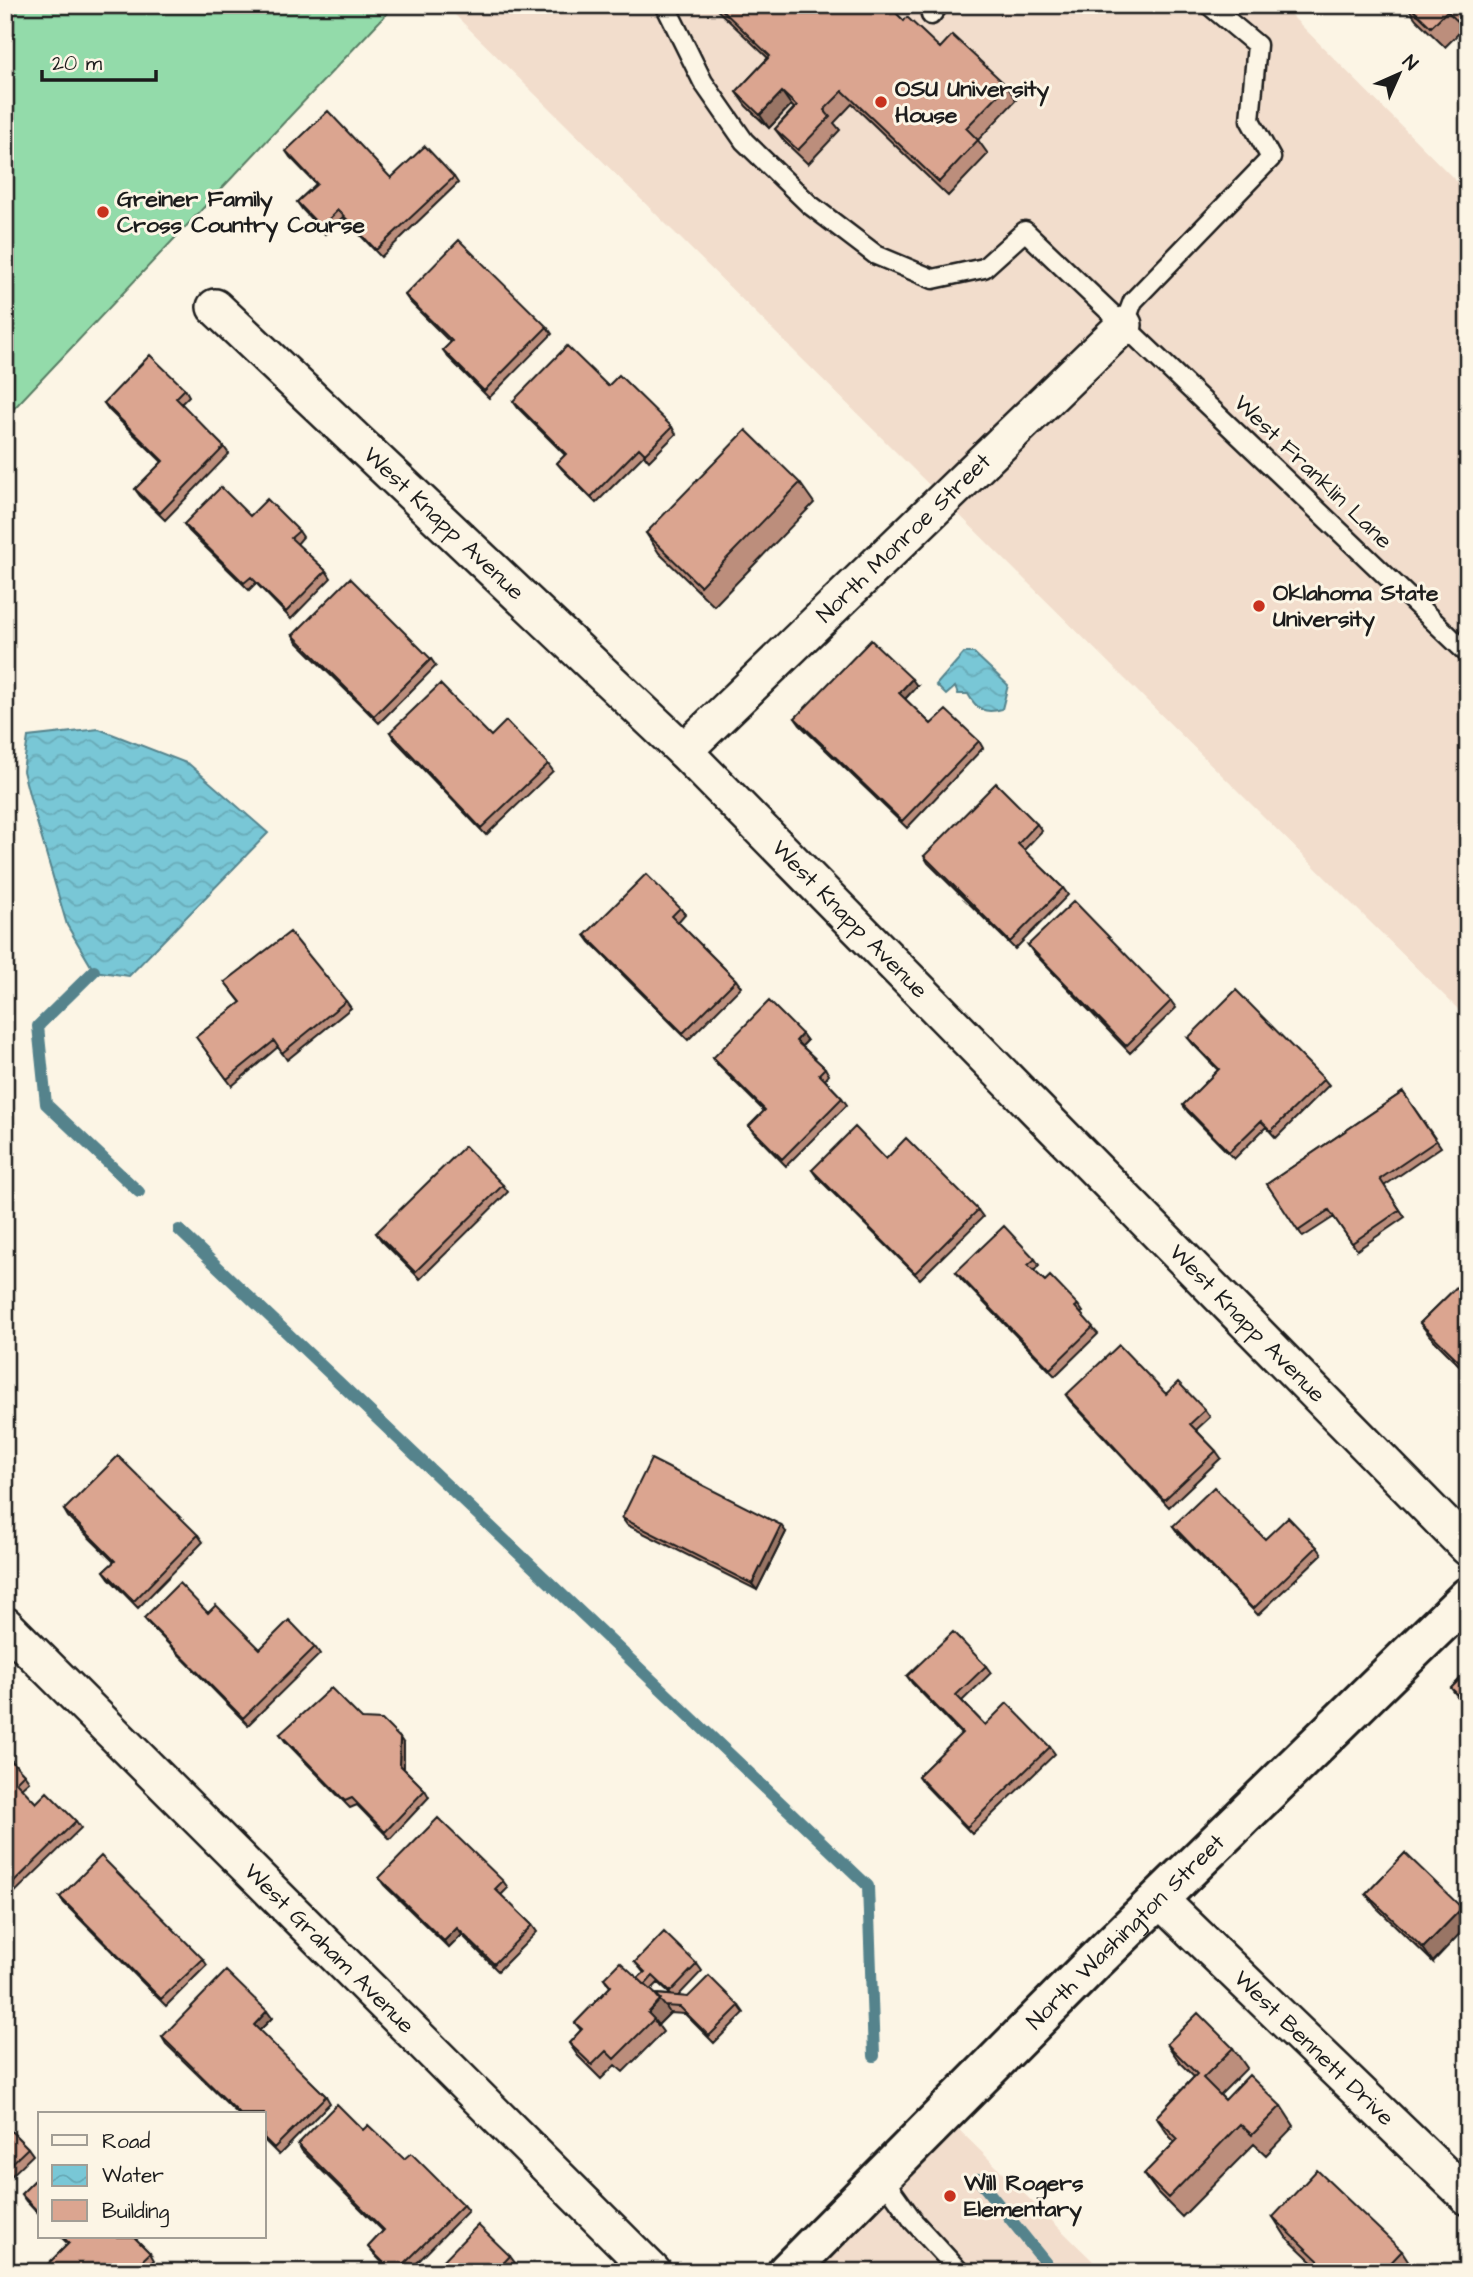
<svg xmlns="http://www.w3.org/2000/svg" width="1473" height="2277" font-family="'Architects Daughter',sans-serif">
	<style>
		.built { fill: #f2ddcc }
		.pitch { fill: #93dbaa; stroke: #587c63; stroke-width: 2 }
		.water { fill: url(#water-waves); stroke: #54838c; stroke-width: 2 }
		.lines { fill: none; stroke-linecap: round; stroke-linejoin: round }
		.stream { stroke: #54838c; stroke-width: 12 }
		.service-casing { stroke: #1c1c1c; stroke-width: 23 }
		.minor-casing { stroke: #1c1c1c; stroke-width: 40 }
		.secondary-casing { stroke: #1c1c1c; stroke-width: 44 }
		.service { stroke: #fcf5e5; stroke-width: 18 }
		.minor { stroke: #fcf5e5; stroke-width: 35 }
		.secondary { stroke: #fcf5e5; stroke-width: 38 }
		.wall { fill: #bc8e7c; stroke: #1c1c1c; stroke-width: 2; fill-rule: evenodd }
		.shaded-wall { fill: #997465; stroke: #1c1c1c; stroke-width: 2 }
		.building { fill: #dba590; stroke: #1c1c1c; stroke-width: 2 }
		.poi-dot { fill: #c8321e; stroke: #fcf5e5; stroke-width: 2.5 }
		.labels { text-anchor: middle; dominant-baseline: central; stroke-width: 6; stroke-linejoin: round; paint-order: stroke }
		.poi-label { font-size: 23px; font-weight: bold; fill: #1c1c1c; stroke: #fcf5e5; text-anchor: start }
		.street-label { font-size: 23px; fill: #1c1c1c; stroke: #fcf5e5 }
	</style>
	<defs>
		<pattern id="water-waves" width="16" height="10" patternUnits="userSpaceOnUse" patternTransform="scale(1.75)"><rect width="16" height="10" fill="#79c7d6"/><path d="M0 5q4-4 8 0t8 0" fill="none" stroke="#68aab7"/></pattern>
	</defs>
	<rect width="100%" height="100%" fill="#fcf5e5"/>
	<filter id="ink" filterUnits="userSpaceOnUse"><feTurbulence type="fractalNoise" baseFrequency=".0143" numOctaves="2"/><feDisplacementMap in="SourceGraphic" scale="14" xChannelSelector="R" yChannelSelector="G"/><feConvolveMatrix kernelMatrix="1 2 1 2 8 2 1 2 1" color-interpolation-filters="sRGB"/></filter>
	<g filter="url(#ink)">
		<!-- built -->
		<path class="built" d="M445,5H1281L1468,193V1019Z
			M949,2120L1104,2272H797Z"/>
		<!-- pitch -->
		<path class="pitch" d="M5,5H395L5,418Z"/>
		<!-- water -->
		<path class="water" d="M964,653H974L1008,685L1002,709C985,714 977,710 968,694H958L955,687L946,695L936,685Z
			M99,729L189,764L268,833L129,976L94,971L67,925L30,798L23,771L28,737Z"/>
		<g class="lines">
			<!-- stream -->
			<path class="stream" d="M94,971L38,1026L46,1104L139,1192
				M179,1230L868,1886L874,2056
				M978,2179L1053,2272"/>
			<!-- service casing -->
			<g class="service-casing">
				<path id="service" d="M665,5L703,82L744,141L809,204L876,255L933,279L984,268L1025,231L1468,654
					M931,15L939,5
					M1124,325L1133,301L1271,158L1250,120L1257,45L1209,5
					M882,2177L914,2222L960,2272"/>
			</g>
			<!-- minor casing -->
			<g class="minor-casing">
				<g id="minor">
					<path id="s1" d="M215,307L684,751L1468,1548"/>
					<path id="s2" d="M684,751L1124,325"/>
					<path id="s3" d="M5,1625L653,2272"/>
					<path id="s4" d="M1159,1899L1468,2197"/>
				</g>
			</g>
			<!-- secondary casing -->
			<g class="secondary-casing">
				<g id="secondary">
					<path id="s5" d="M787,2272L1092,1964L1468,1597"/>
				</g>
			</g>
			<!-- service -->
			<use href="#service" class="service"/>
			<!-- minor -->
			<use href="#minor" class="minor"/>
			<!-- secondary -->
			<use href="#secondary" class="secondary"/>
		</g>
		<!-- wall -->
		<path class="wall" d="M712,5H897L893,10L904,21L940,48L1007,86L1016,100L978,140L988,154L948,196L852,104L834,123L840,130L808,164L785,142L775,129L794,108L791,105L769,128L746,106L736,92L768,58Z
			M1406,5H1468V37L1461,31L1445,47L1416,19Z
			M286,151L391,178L454,177L458,183L381,257L343,217L325,234L302,209L297,202L316,184L290,157Z
			M405,295L547,327L552,334L489,398L448,357L443,350L451,343L410,302Z
			M608,386L672,427L676,434L649,461L644,455L596,503L562,469L557,463L565,455L518,408L513,401Z
			M185,389L189,396L181,404L224,447L229,454L165,520L140,496L135,489L162,462L109,410L104,403Z
			M800,483L814,503L714,606L659,553L646,533Z
			M250,516L299,531L303,537L297,544L326,571L331,578L291,619L256,583L249,590L189,531L184,524Z
			M293,635L431,659L436,666L379,723L297,642Z
			M917,686L905,699L931,724L979,741L983,748L907,828L800,725L795,718Z
			M390,732L491,736L548,764L553,771L486,835L394,739Z
			M1037,824L1042,831L1024,850L1063,888L1068,895L1015,949L928,863L924,856Z
			M680,908L685,914L678,922L736,980L741,987L688,1040L590,942L585,935Z
			M1028,945L1171,1001L1176,1008L1130,1053L1033,952Z
			M225,982L346,1001L351,1008L287,1060L278,1047L232,1086L196,1037L241,1003Z
			M802,1034L807,1041L802,1046L825,1068L829,1075L825,1080L842,1098L847,1105L786,1166L754,1133L749,1126L764,1111L718,1065L713,1058Z
			M1188,1038L1324,1079L1329,1085L1276,1138L1266,1127L1234,1159L1188,1112L1183,1105L1218,1070L1193,1044Z
			M1403,1092L1441,1147L1384,1186L1405,1217L1357,1250L1334,1217L1303,1237L1267,1184Z
			M886,1159L978,1210L983,1217L920,1279L817,1177L812,1170Z
			M503,1185L508,1192L420,1279L381,1240L376,1233Z
			M1035,1259L1039,1265L1034,1271L1045,1281L1078,1305L1083,1312L1080,1314L1098,1334L1055,1376L961,1279L956,1272Z
			M1468,1276V1374L1430,1336L1420,1323Z
			M1166,1394L1205,1410L1210,1417L1196,1430L1216,1451L1221,1458L1169,1507L1070,1401L1066,1395Z
			M64,1510L198,1535L203,1542L138,1608L109,1578L104,1571L114,1562L68,1517Z
			M622,1518L786,1532L757,1590L627,1525Z
			M1173,1526L1317,1547L1322,1554L1258,1615L1178,1533Z
			M208,1613L260,1649L315,1647L320,1654L248,1725L149,1624L144,1618Z
			M986,1666L991,1673L962,1701L985,1725L1050,1747L1055,1754L972,1834L923,1783L918,1776L961,1734L912,1683L907,1676Z
			M1468,1671V1708L1461,1701L1451,1688Z
			M362,1719L404,1744V1769L425,1790L429,1797L390,1839L357,1805L350,1808L285,1741L280,1734Z
			M5,1754L24,1774L29,1781L21,1788L36,1803L76,1821L81,1828L5,1902Z
			M1405,1853L1433,1962L1376,1907L1366,1894Z
			M379,1878L503,1881L508,1888L501,1895L532,1925L537,1932L498,1971L462,1935L449,1948L384,1885Z
			M60,1897L203,1959L207,1965L166,2006L64,1903Z
			M635,1962L697,1964L702,1971L678,1996L739,2006L744,2013L714,2043L685,2014L670,2013L658,2025L663,2032L623,2072L615,2065L601,2079L578,2056L569,2043L581,2030L575,2023L610,1987L604,1978H638L644,1973ZM658,1983L671,1995L655,1994L651,1990Z
			M272,2018L259,2031L326,2096L330,2103L279,2155L264,2140V2114H238L166,2044L162,2037Z
			M1167,2044L1233,2048L1247,2068L1220,2095L1225,2100L1281,2106L1294,2126L1266,2155L1254,2144L1182,2217L1158,2193L1144,2174L1175,2142L1170,2137L1156,2117L1194,2077L1181,2064Z
			M5,2125L28,2148L33,2155L5,2182Z
			M363,2130L404,2159L463,2205L468,2211L408,2272H391L373,2253L368,2247L383,2231L302,2151L298,2144Z
			M40,2175V2216L26,2201L21,2194Z
			M1273,2217L1402,2251L1415,2271V2272H1323L1286,2237Z
			M61,2237H134L150,2253L154,2260L142,2272H40L68,2244Z
			M510,2256L515,2263L506,2272H432Z"/>
		<!-- shaded-wall -->
		<path class="shaded-wall" d="M886,5H897L891,12Z
			M782,92L791,105L769,128L760,115Z
			M912,679L917,686L904,700L899,693Z
			M802,1034L807,1041L801,1047L796,1041Z
			M781,1525L786,1532L757,1590L752,1584Z
			M400,1738L404,1744V1771L399,1764Z
			M1462,1908L1468,1916V1925L1433,1962L1423,1948Z
			M457,1928L462,1935L449,1948L444,1941Z
			M661,1999L670,2013L658,2025L648,2013Z
			M267,2011L272,2018L258,2032L254,2025Z"/>
		<!-- building -->
		<path class="building" d="M717,5H888L904,21L907,17L940,48L952,35L1007,86L966,128L978,140L939,182L843,91L824,110L830,117L798,150L775,129L797,106L782,92L760,115L736,92L770,56Z
			M1408,5H1468V31L1447,11L1431,27Z
			M328,111L391,178L425,146L454,177L376,250L338,210L321,227L297,202L317,184L286,151Z
			M459,240L547,327L484,391L443,350L452,341L405,295Z
			M567,346L608,386L619,375L672,427L645,454L639,448L591,497L557,463L566,454L513,401Z
			M150,355L185,389L176,398L224,447L160,513L135,489L163,461L104,403Z
			M746,430L800,483L700,586L646,533Z
			M221,487L250,516L267,499L299,531L291,538L326,571L286,612L251,577L244,583L184,524Z
			M350,578L431,659L374,716L293,635Z
			M871,640L912,679L899,693L931,724L946,710L979,741L902,821L795,718Z
			M440,684L491,736L506,721L548,764L481,828L390,732Z
			M996,783L1037,824L1018,844L1063,888L1010,942L924,856Z
			M646,874L680,908L672,916L736,980L683,1033L585,935Z
			M1074,901L1171,1001L1126,1046L1028,945Z
			M290,932L346,1001L282,1053L274,1041L227,1079L196,1037L241,1002L225,982Z
			M1236,990L1324,1079L1271,1131L1261,1121L1229,1152L1183,1105L1219,1069L1188,1038Z
			M769,1001L802,1034L796,1041L825,1068L819,1074L842,1098L782,1159L749,1126L765,1110L713,1058Z
			M1403,1092L1436,1141L1380,1179L1400,1210L1352,1243L1329,1210L1298,1231L1267,1184Z
			M855,1127L886,1159L906,1138L978,1210L915,1273L812,1170Z
			M465,1146L503,1185L415,1272L376,1233Z
			M1004,1226L1035,1259L1028,1265L1045,1281L1050,1276L1078,1305L1075,1307L1093,1327L1050,1369L956,1272Z
			M1468,1276V1360L1463,1365L1420,1323Z
			M1119,1345L1166,1394L1178,1382L1205,1410L1190,1424L1216,1451L1164,1500L1066,1395Z
			M118,1456L198,1535L134,1601L104,1571L115,1561L64,1510Z
			M651,1459L781,1525L752,1584L622,1518Z
			M1214,1487L1265,1539L1288,1517L1317,1547L1253,1609L1173,1526Z
			M179,1583L208,1613L216,1605L260,1649L289,1620L315,1647L243,1718L144,1618Z
			M953,1632L986,1666L956,1695L985,1725L1007,1703L1050,1747L967,1827L918,1776L962,1733L907,1676Z
			M1468,1671V1704L1451,1688Z
			M331,1688L362,1719L382,1720L400,1738L399,1764L425,1790L385,1832L352,1798L345,1801L280,1734Z
			M5,1754L24,1774L16,1782L36,1803L47,1792L76,1821L5,1891Z
			M438,1818L503,1881L495,1889L532,1925L494,1964L457,1928L444,1941L379,1878Z
			M1405,1853L1462,1908L1423,1948L1366,1894Z
			M101,1856L203,1959L161,1999L60,1897Z
			M664,1932L697,1964L670,1992L653,1976L645,1985L638,1978L645,1972L635,1962Z
			M620,1962L661,1999L648,2013L654,2019L614,2059L606,2051L592,2065L569,2043L582,2029L575,2023L611,1986L604,1978Z
			M226,1971L267,2011L254,2025L326,2096L274,2148L264,2138V2114H240L162,2037Z
			M709,1976L739,2006L709,2036L680,2007L665,2006L655,1994L688,1997Z
			M1198,2013L1233,2048L1203,2078L1225,2100L1249,2075L1281,2106L1252,2135L1240,2124L1168,2198L1144,2174L1178,2139L1156,2117L1197,2074L1167,2044Z
			M337,2104L363,2130L368,2125L404,2159L411,2153L463,2205L396,2272H393L368,2247L384,2230L298,2144Z
			M5,2125L28,2148L5,2170Z
			M1317,2170L1402,2251L1382,2272H1324L1327,2269L1273,2217Z
			M40,2175V2214L21,2194Z
			M478,2225L510,2256L495,2272H432Z
			M63,2237H134L150,2253L130,2272H40L69,2243Z"/>
	</g>
	<!-- markers -->
	<g class="poi-dot">
		<circle cx="881" cy="102" r="7"/>
		<circle cx="103" cy="212" r="7"/>
		<circle cx="1259" cy="606" r="7"/>
		<circle cx="950" cy="2196" r="7"/>
	</g>
	<g class="labels">
		<!-- poi labels -->
		<g class="poi-label">
			<text x="895" y="89">OSU University<tspan x="895" dy="26">House</tspan></text>
			<text x="117" y="199">Greiner Family<tspan x="117" dy="26">Cross Country Course</tspan></text>
			<text x="1273" y="593">Oklahoma State<tspan x="1273" dy="26">University</tspan></text>
			<text x="964" y="2183">Will Rogers<tspan x="964" dy="26">Elementary</tspan></text>
		</g>
		<!-- street labels -->
		<g class="street-label">
			<text transform="translate(1313 472) rotate(44)">West Franklin Lane</text>
			<text stroke="none"><textPath href="#s1" startOffset="315">West Knapp Avenue</textPath></text>
			<text stroke="none"><textPath href="#s2" startOffset="306">North Monroe Street</textPath></text>
			<text stroke="none"><textPath href="#s1" startOffset="882">West Knapp Avenue</textPath></text>
			<text stroke="none"><textPath href="#s1" startOffset="1449">West Knapp Avenue</textPath></text>
			<text stroke="none"><textPath href="#s5" startOffset="480">North Washington Street</textPath></text>
			<text stroke="none"><textPath href="#s3" startOffset="458">West Graham Avenue</textPath></text>
			<text stroke="none"><textPath href="#s4" startOffset="215">West Bennett Drive</textPath></text>
		</g>
	</g>
	<!-- margin -->
	<rect width="1473" height="2277" fill="none" stroke="#fcf5e5" stroke-width="28"/>
	<rect x="14" y="14" width="1445" height="2249" fill="none" stroke="#1c1c1c" stroke-width="2.5" filter="url(#ink)"/>
	<!-- legend -->
	<rect x="38" y="2112" width="228" height="126" fill="#fcf5e5" stroke="#a29e95" stroke-width="2"/>
	<rect x="52" y="2135" width="35" height="10" fill="#fcf5e5" stroke="#a29e95" stroke-width="2"/>
	<text x="102" y="2148" font-size="21" fill="#1c1c1c">Road</text>
	<rect x="52" y="2165" width="35" height="21" fill="url(#water-waves)" stroke="#a29e95" stroke-width="2"/>
	<text x="102" y="2182" font-size="21" fill="#1c1c1c">Water</text>
	<rect x="52" y="2200" width="35" height="21" fill="#dba590" stroke="#a29e95" stroke-width="2"/>
	<text x="102" y="2218" font-size="21" fill="#1c1c1c">Building</text>
	<!-- north arrow -->
	<g transform="translate(1399 74) rotate(45)" stroke="#fcf5e5" stroke-width="5" paint-order="stroke">
	<path d="M0-5L12 26L0 18L-12 26Z" fill="#1c1c1c"/>
	<text y="-10" font-size="19" font-weight="bold" text-anchor="middle" fill="#1c1c1c">N</text>
	</g>
	<!-- scale -->
	<path d="M42 70v10h114v-10" fill="none" stroke="#1c1c1c" stroke-width="3.5"/>
	<text x="52" y="70" font-size="21" fill="#1c1c1c" stroke="#fcf5e5" stroke-width="5" paint-order="stroke">20 m</text>
</svg>
